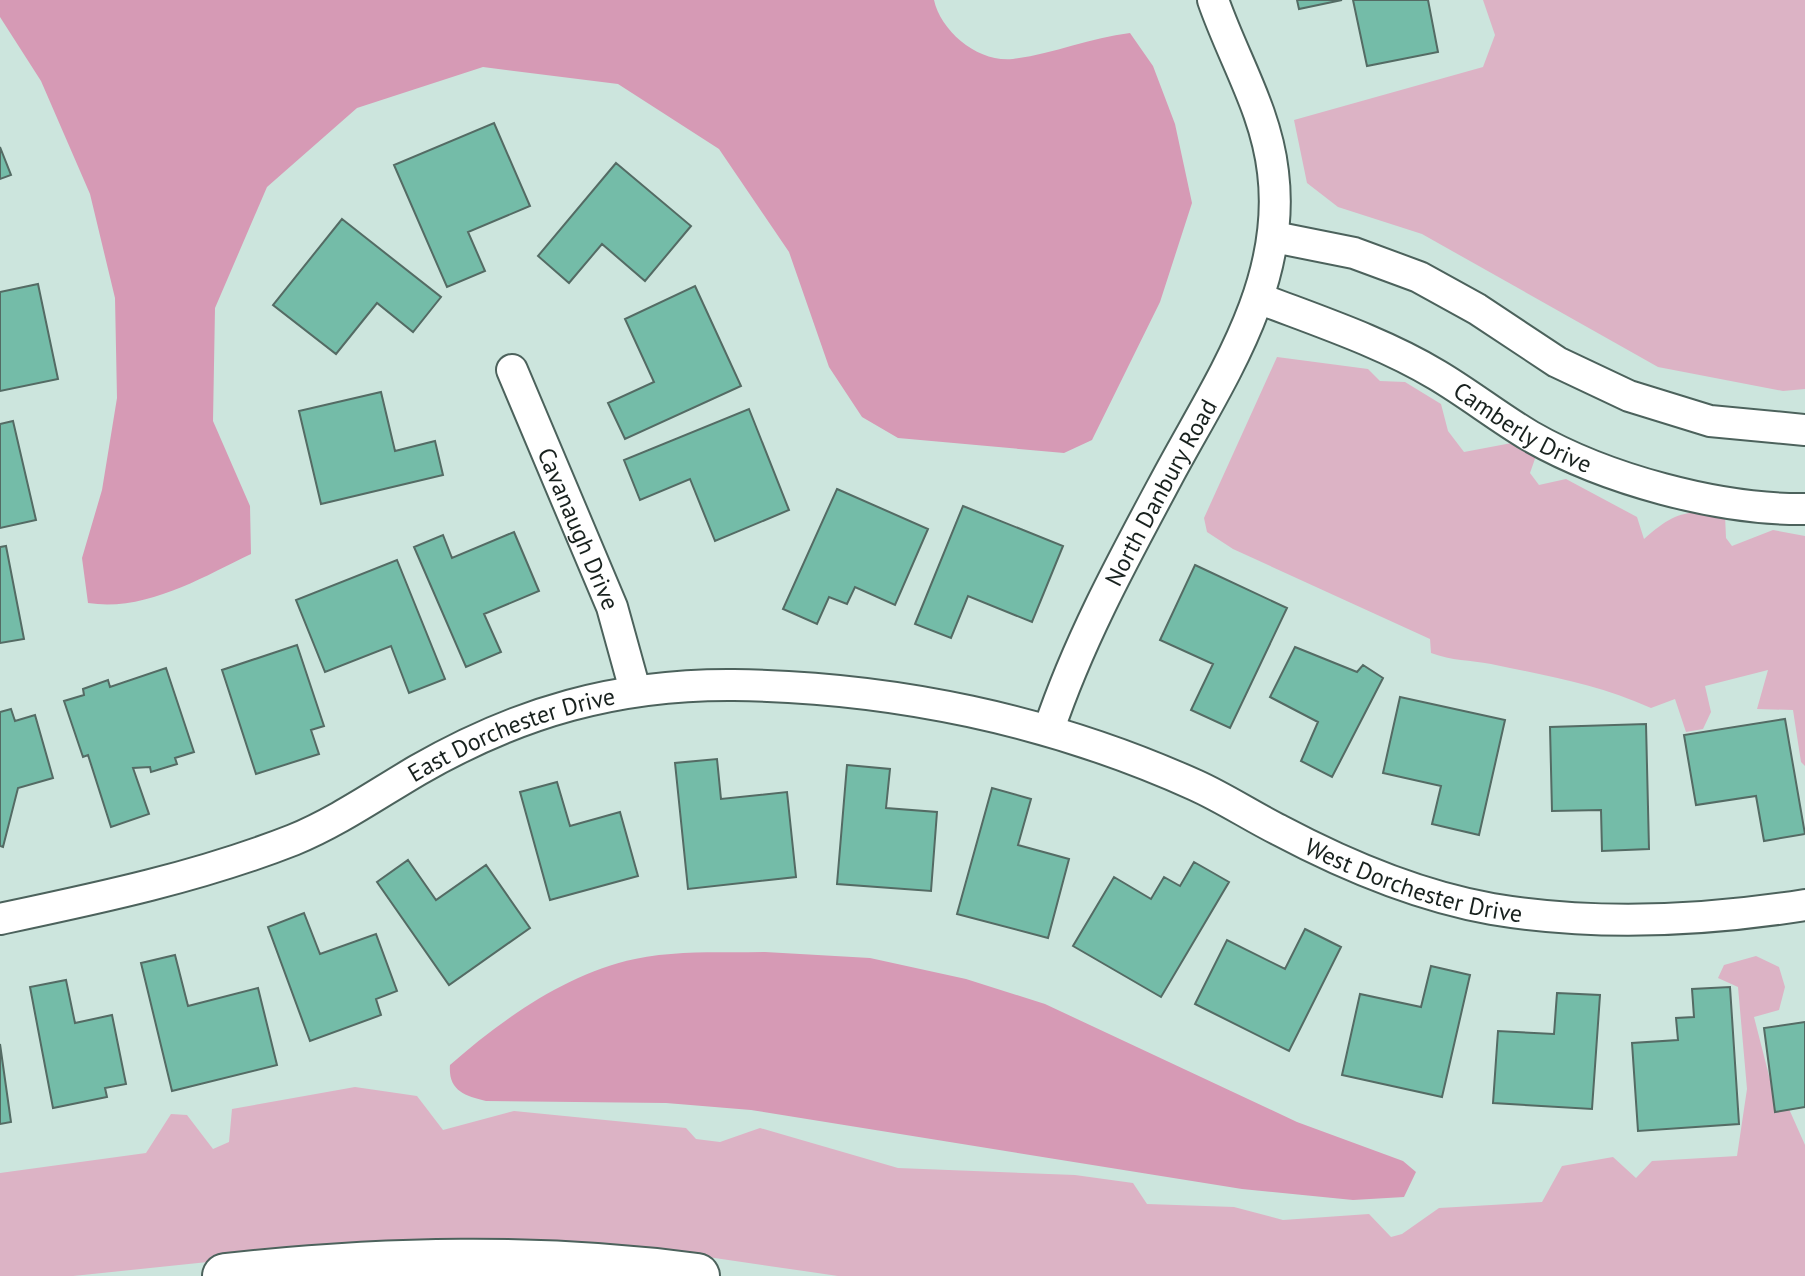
<svg xmlns="http://www.w3.org/2000/svg" width="1805" height="1276" font-family="'PT Sans',sans-serif">
	<style>
		.green { fill: #dcb3c5 }
		.water { fill: #d69ab5 }
		.building { fill: #74bca8; stroke: #546b64; stroke-width: 2 }
		.lines { fill: none; stroke-linecap: round; stroke-linejoin: round }
		.street-casing { stroke: #4c625c; stroke-width: 34 }
		.secondary-casing { stroke: #4c625c; stroke-width: 48 }
		.street { stroke: #fff; stroke-width: 30 }
		.secondary { stroke: #fff; stroke-width: 44 }
		.labels { text-anchor: middle; dominant-baseline: central; stroke-width: 6; stroke-linejoin: round; paint-order: stroke }
		.street-label { font-size: 24px; fill: #18211e; stroke: #d9f3ea }
	</style>
	<rect width="100%" height="100%" fill="#cce5dd"/>
	<!-- green -->
	<path class="green" d="M1483,0H1805V389L1783,391L1658,367L1422,234L1338,207L1307,183L1294,120L1483,67L1495,35Z
		M1277,357L1368,369L1380,381L1405,382L1441,404L1448,431L1464,452L1517,442L1537,453L1530,473L1539,485L1566,479L1637,517L1644,539C1674,513 1685,509 1725,515L1726,538L1732,546L1773,530L1805,536V766L1801,762L1793,710L1757,709L1768,670L1705,686L1711,712L1703,729L1686,732L1675,699L1651,708C1597,684 1549,676 1491,664C1470,660 1452,661 1431,653L1430,639L1233,549L1207,532L1204,518Z
		M1756,956L1779,967L1785,987L1779,1010L1754,1017L1777,1107L1789,1109L1805,1145V1276H838L674,1252L420,1240L73,1276H0V1173L146,1153L171,1114L187,1115L213,1149L229,1142L232,1109L355,1087L417,1096L443,1130L514,1111L686,1128L696,1139L720,1142L760,1128L898,1168L1075,1175L1133,1183L1147,1204L1234,1207L1283,1220L1369,1214L1391,1237L1402,1234L1439,1208L1542,1202L1562,1166L1613,1157L1636,1178L1652,1161L1737,1156L1747,1089L1738,987L1718,978L1724,965Z"/>
	<!-- water -->
	<path class="water" d="M0,0H934C941,32 979,63 1013,59C1052,54 1090,38 1130,33L1153,66L1175,124L1192,203L1160,302L1092,440L1064,453L898,438L862,417L829,367L789,252L719,149L618,84L483,67L357,108L267,187L215,308L213,421L250,506L251,554C201,578 145,612 88,603L82,558L102,490L117,398L115,298L90,194L41,81L0,17Z
		M765,952L870,958L966,979L1045,1004L1297,1122L1403,1161L1416,1172L1404,1197L1353,1200L1242,1189L751,1110L666,1103L486,1101C464,1096 448,1090 450,1065C501,1020 567,973 635,959C677,950 722,953 765,952Z"/>
	<!-- building -->
	<path class="building" d="M1297,0H1342L1299,9Z
		M1353,0H1428L1438,52L1367,66Z
		M494,123L530,206L468,232L485,271L447,287L394,165Z
		M0,147L11,175L0,179Z
		M616,163L691,226L645,281L602,244L569,283L538,256Z
		M342,219L441,297L413,332L377,303L336,354L273,305Z
		M38,284L58,379L0,391V292Z
		M695,286L741,386L625,439L608,403L654,382L625,319Z
		M381,392L395,451L435,441L443,475L321,504L299,411Z
		M749,409L789,510L715,541L690,479L640,500L624,460Z
		M13,421L36,520L0,528V424Z
		M837,489L928,529L895,605L855,587L847,604L829,597L817,624L783,609Z
		M963,506L1063,546L1032,622L968,596L951,638L915,624Z
		M514,532L539,591L484,614L501,652L466,667L414,547L443,535L452,558Z
		M6,546L24,639L0,643V547Z
		M397,560L445,679L409,693L391,646L325,672L296,600Z
		M1195,565L1287,608L1230,728L1191,710L1213,664L1160,640Z
		M297,645L324,726L311,730L319,754L256,774L222,670Z
		M1295,647L1357,672L1363,665L1383,678L1332,777L1301,761L1318,722L1270,697Z
		M166,668L194,752L175,758L177,764L151,772L150,767L133,768L149,814L111,827L88,755L83,757L64,701L84,695L83,689L108,680L110,687Z
		M1400,697L1505,720L1479,835L1432,824L1441,786L1383,773Z
		M11,709L15,721L35,715L53,778L18,788L3,847L0,846V712Z
		M1785,719L1805,834L1764,841L1756,796L1696,805L1684,735Z
		M1646,724L1649,849L1602,851L1601,810L1552,811L1550,727Z
		M717,759L721,799L787,792L796,877L688,889L675,763Z
		M847,765L890,769L886,808L937,812L931,891L837,884Z
		M557,782L570,826L620,812L638,876L550,900L520,792Z
		M992,788L1031,799L1018,845L1069,859L1048,938L957,914Z
		M408,860L436,900L486,865L530,928L449,985L377,882Z
		M1194,862L1229,882L1161,997L1073,946L1114,877L1151,899L1164,877L1180,886Z
		M304,913L320,954L376,934L397,991L376,999L381,1015L310,1041L268,927Z
		M1305,929L1341,947L1289,1051L1195,1004L1227,940L1285,969Z
		M175,955L188,1006L258,988L277,1065L172,1091L141,963Z
		M1431,966L1470,975L1442,1097L1342,1075L1360,994L1421,1007Z
		M66,980L75,1023L112,1015L126,1084L105,1088L107,1097L53,1108L30,987Z
		M1730,987L1739,1124L1638,1131L1632,1043L1678,1040L1676,1018L1694,1017L1692,989Z
		M1557,993L1600,995L1592,1109L1493,1103L1498,1031L1554,1034Z
		M1805,1022V1107L1775,1112L1764,1028Z
		M0,1044L11,1122L0,1124Z"/>
	<g class="lines">
		<!-- street casing -->
		<g class="street-casing">
			<g id="street">
				<path d="M1274,237L1354,253L1419,277L1477,309L1557,362L1629,396L1710,421L1805,430"/>
				<path id="s1" d="M1258,298C1318,321 1382,342 1437,375C1469,394 1498,417 1530,436C1605,479 1718,510 1805,509"/>
				<path id="s2" d="M512,370L612,607L635,690"/>
				<path id="s3" d="M1049,729C1079,640 1124,558 1168,476C1219,381 1287,285 1273,172C1266,110 1233,58 1213,0"/>
				<path id="s4" d="M0,919C99,898 199,877 293,840C337,822 377,794 418,770C519,712 617,684 734,685C893,687 1051,720 1195,785C1224,798 1251,816 1279,830C1345,865 1419,896 1492,909C1594,926 1704,921 1805,905"/>
			</g>
		</g>
		<!-- secondary casing -->
		<g class="secondary-casing">
			<path id="secondary" d="M225,1276C383,1259 539,1255 697,1276"/>
		</g>
		<!-- street -->
		<use href="#street" class="street"/>
		<!-- secondary -->
		<use href="#secondary" class="secondary"/>
	</g>
	<g class="labels">
		<!-- street labels -->
		<g class="street-label">
			<text stroke="none"><textPath href="#s1" startOffset="296">Camberly Drive</textPath></text>
			<text stroke="none"><textPath href="#s3" startOffset="262">North Danbury Road</textPath></text>
			<text stroke="none"><textPath href="#s2" startOffset="172">Cavanaugh Drive</textPath></text>
			<text stroke="none"><textPath href="#s4" startOffset="548">East Dorchester Drive</textPath></text>
			<text stroke="none"><textPath href="#s4" startOffset="1494">West Dorchester Drive</textPath></text>
		</g>
	</g>
</svg>
